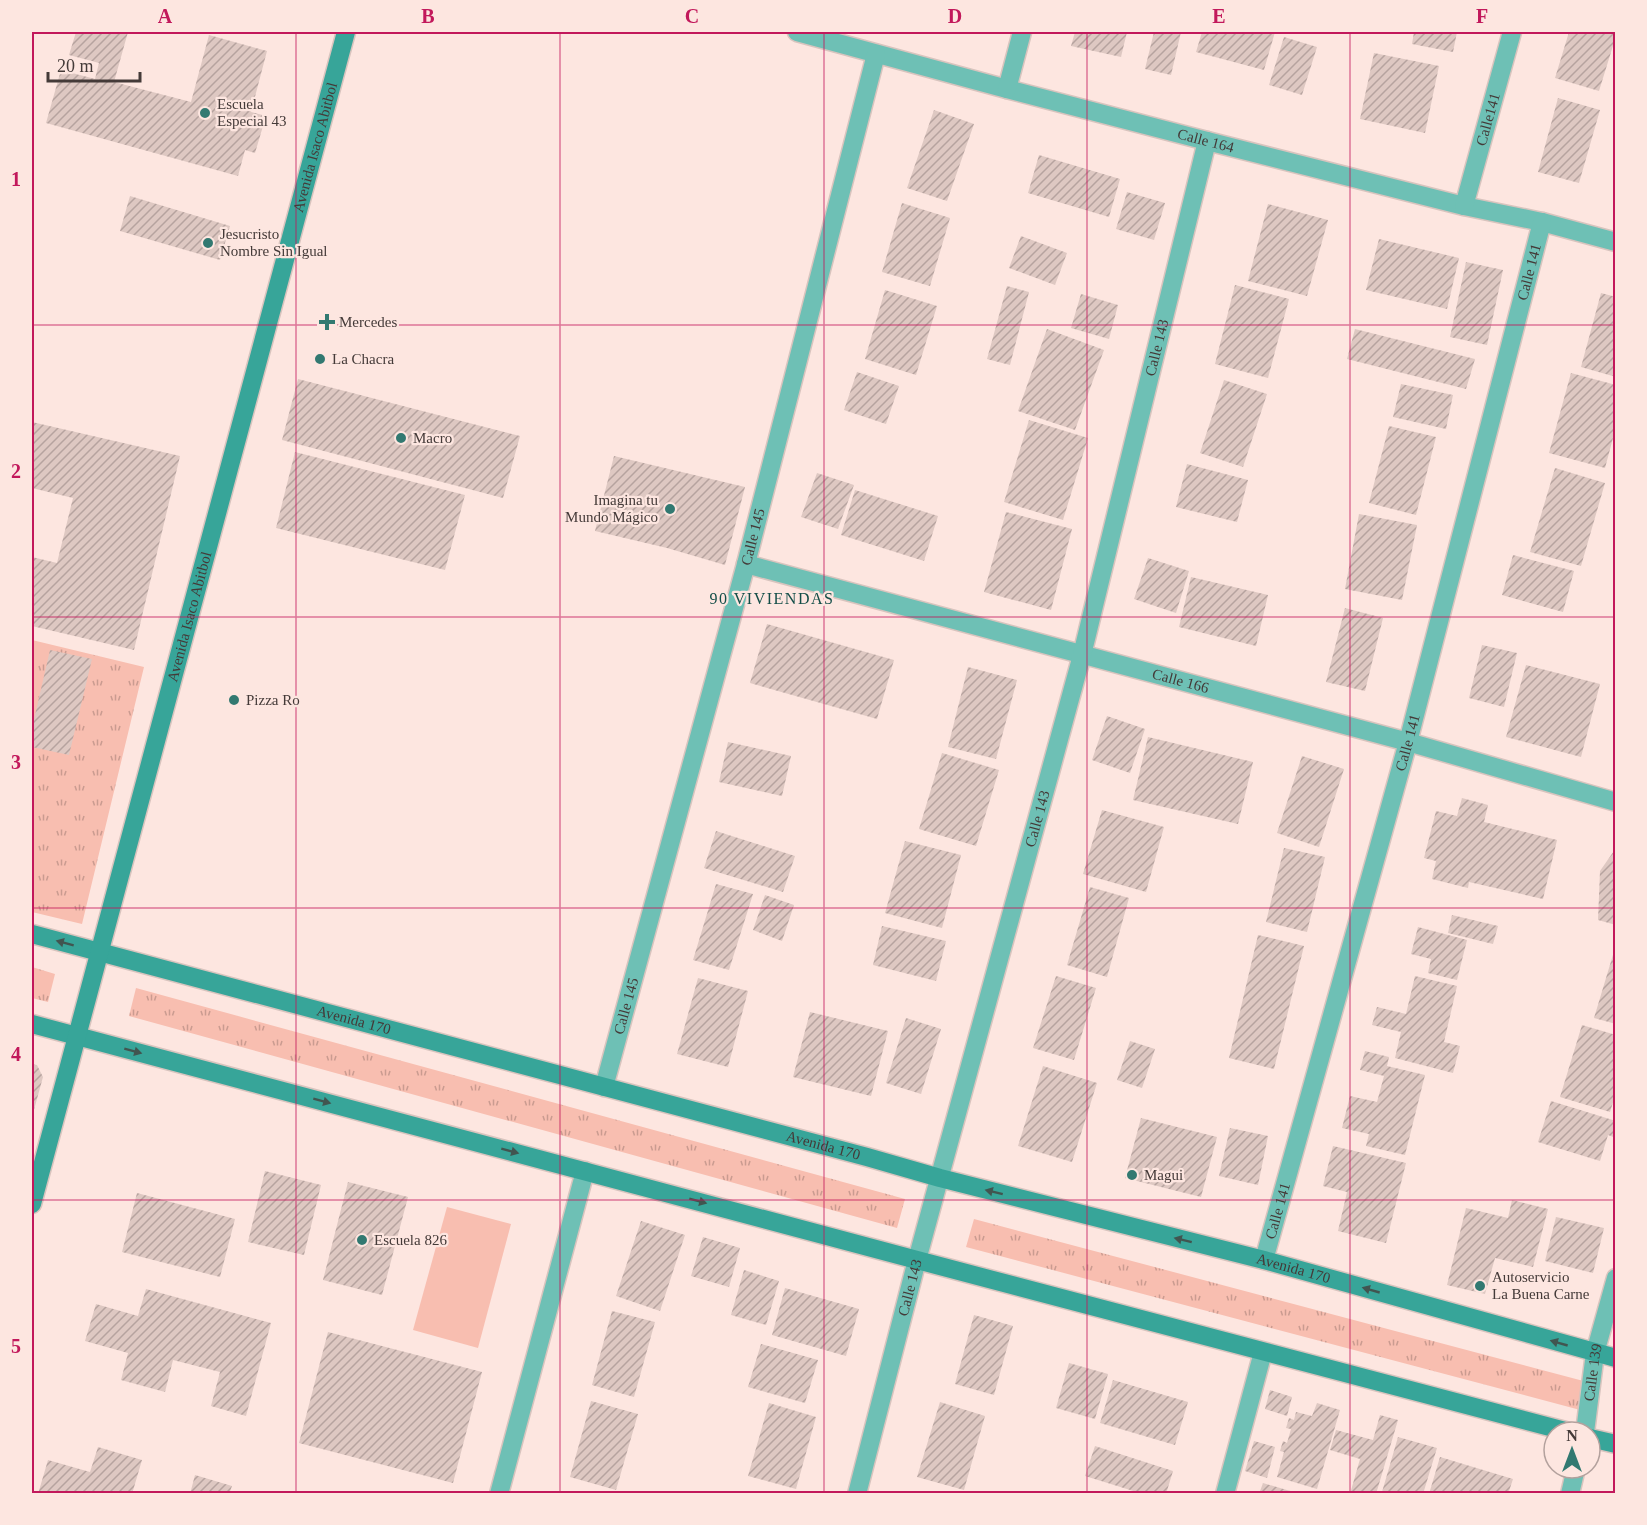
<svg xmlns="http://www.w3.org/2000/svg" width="1647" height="1525" font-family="'Times New Roman',serif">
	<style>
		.grass { fill: url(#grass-tufts) }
		.pitch { fill: #f8beb0 }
		.building { fill: url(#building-hatch) }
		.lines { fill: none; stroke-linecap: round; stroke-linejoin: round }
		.street-casing { stroke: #d8c4be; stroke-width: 21 }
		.secondary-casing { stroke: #d8c4be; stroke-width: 21 }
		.street { stroke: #6ec0b5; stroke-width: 18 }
		.secondary { stroke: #37a599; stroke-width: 18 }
		.oneway { fill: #415550 }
		.grid { fill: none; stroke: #c2185b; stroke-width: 1.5; stroke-opacity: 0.55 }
		.poi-dot { fill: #327971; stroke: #fde6e0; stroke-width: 2 }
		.labels { text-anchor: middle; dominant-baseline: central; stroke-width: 4.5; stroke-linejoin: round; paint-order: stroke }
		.poi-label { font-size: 15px; fill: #443a38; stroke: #fde6e0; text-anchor: start }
		.street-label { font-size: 15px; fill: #443a38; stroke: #fde6e0 }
		.neighbourhood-label { font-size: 16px; letter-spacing: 1.5px; fill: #124d47; stroke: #fde6e0 }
		.neatline { fill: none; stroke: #c2185b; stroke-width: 2 }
		.grid-label { font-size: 20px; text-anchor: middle; font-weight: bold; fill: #c2185b }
	</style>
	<defs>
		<pattern id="grass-tufts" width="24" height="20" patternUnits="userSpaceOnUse" patternTransform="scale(1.5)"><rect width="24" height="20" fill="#f8beb0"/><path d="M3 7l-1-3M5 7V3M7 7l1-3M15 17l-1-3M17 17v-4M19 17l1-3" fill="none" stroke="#ca9b90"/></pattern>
		<pattern id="building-hatch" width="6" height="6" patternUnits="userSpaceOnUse" patternTransform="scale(1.5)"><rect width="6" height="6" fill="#dec8c2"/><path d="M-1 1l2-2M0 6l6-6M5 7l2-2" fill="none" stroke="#b6a39f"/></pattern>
	</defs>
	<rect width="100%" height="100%" fill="#fde6e0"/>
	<!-- grass -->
	<path class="grass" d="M32,640L144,667L82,924L32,912Z
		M32,967L55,974L48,1002L32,998Z
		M136,988L905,1199L897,1228L129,1016Z
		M974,1219L1591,1383L1584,1411L966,1247Z"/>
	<!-- pitch -->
	<path class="pitch" d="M447,1207L511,1224L478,1348L413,1330Z"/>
	<!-- building -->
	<path class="building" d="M76,32H128L114,82L191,102L209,35L267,51L251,112L266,116L255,153L245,150L238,176L46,123L61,70L95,79L99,63L69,55Z
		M1075,32H1127L1121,57L1071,46Z
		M1154,32H1181L1171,75L1145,69Z
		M1202,32H1275L1264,70L1196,52Z
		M1414,32H1457L1453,52L1412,44Z
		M1569,32H1616V36L1599,91L1555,78Z
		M1284,37L1317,47L1302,95L1269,85Z
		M1374,53L1439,66L1425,133L1360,119Z
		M1558,98L1600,110L1579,183L1538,172Z
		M934,110L974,124L947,201L907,188Z
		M1039,155L1120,179L1109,217L1028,193Z
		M1127,192L1165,203L1154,240L1116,229Z
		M130,196L230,226L220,260L120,231Z
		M902,203L950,218L930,286L882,272Z
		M1268,204L1328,220L1307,296L1248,281Z
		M1021,236L1067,253L1055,285L1009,268Z
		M1379,239L1459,258L1447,309L1366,290Z
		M1466,262L1503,270L1487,345L1450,337Z
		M1235,285L1289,299L1268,378L1215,364Z
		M1007,286L1029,292L1010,365L987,359Z
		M885,290L937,306L916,375L865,359Z
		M1601,293L1616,297V377L1581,367Z
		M1081,294L1118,305L1109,339L1071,328Z
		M1047,329L1104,350L1075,430L1018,411Z
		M1355,329L1475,359L1466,389L1347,359Z
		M857,372L899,386L886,424L844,410Z
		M1571,373L1616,385V427L1605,468L1549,453Z
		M298,379L520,436L503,498L282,440Z
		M1224,380L1267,394L1243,467L1200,453Z
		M1401,384L1453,395L1446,429L1393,417Z
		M1029,420L1088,438L1063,520L1004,502Z
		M32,422L180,456L134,650L32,626V557L57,563L73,498L32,488Z
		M1389,426L1436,437L1416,515L1369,503Z
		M295,452L465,495L445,570L276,528Z
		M614,456L745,487L725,565L667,548L595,531Z
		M1187,464L1248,480L1237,522L1176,507Z
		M1555,468L1605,483L1581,566L1530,552Z
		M817,473L854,485L838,529L801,517Z
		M855,490L938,516L924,561L841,535Z
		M1006,512L1072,529L1051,610L984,592Z
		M1359,514L1417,525L1402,600L1345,589Z
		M1513,555L1574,571L1563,612L1502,595Z
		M1148,558L1189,571L1176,613L1134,599Z
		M1191,577L1268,595L1256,646L1179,627Z
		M1345,608L1383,618L1365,691L1326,682Z
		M767,624L894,660L877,719L750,683Z
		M1482,645L1517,653L1504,707L1469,698Z
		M50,650L92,659L69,755L32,747V728Z
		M1526,665L1600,684L1581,757L1506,737Z
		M968,667L1017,680L996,759L948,747Z
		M1107,716L1145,729L1130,773L1092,760Z
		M1148,737L1253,762L1238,824L1133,800Z
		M728,742L791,756L782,796L719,782Z
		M942,753L999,770L976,846L919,829Z
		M1302,756L1344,769L1319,847L1277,833Z
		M1462,798L1488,805L1484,822L1557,840L1543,899L1469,882L1468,888L1432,879L1436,861L1424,858L1436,811L1457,816Z
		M1102,810L1164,827L1146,892L1083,874Z
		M716,831L795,856L783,892L704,868Z
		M905,841L961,855L942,928L885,913Z
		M1284,848L1325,857L1307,932L1266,922Z
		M1616,848V925L1598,920L1600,871Z
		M716,884L753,894L729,970L693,960Z
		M1090,887L1129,898L1107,977L1067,965Z
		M765,895L794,905L782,941L753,930Z
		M1452,915L1498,926L1493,944L1448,933Z
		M882,926L946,941L936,981L873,965Z
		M1418,927L1467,940L1457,980L1428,973L1431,959L1411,954Z
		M1258,935L1304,946L1274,1069L1229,1058Z
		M1615,948L1616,949V1024L1594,1018Z
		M1056,976L1096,988L1074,1060L1033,1048Z
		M1415,976L1457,986L1444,1042L1460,1046L1453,1073L1395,1058L1401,1032L1372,1025L1377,1007L1406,1014Z
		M698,978L748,991L728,1067L677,1054Z
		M810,1012L888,1031L871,1096L793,1077Z
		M906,1018L941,1029L921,1094L886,1083Z
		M1582,1025L1616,1035V1093L1610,1112L1560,1097Z
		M1130,1041L1155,1049L1142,1088L1117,1080Z
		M1365,1051L1389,1057L1387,1066L1425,1075L1405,1155L1366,1146L1369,1134L1342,1128L1350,1096L1377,1102L1384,1076L1360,1070Z
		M32,1064L37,1065L43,1077L32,1117Z
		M1043,1066L1097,1083L1072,1162L1018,1146Z
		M1551,1101L1616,1121V1138L1608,1135L1600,1161L1538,1142Z
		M1141,1118L1217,1137L1201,1197L1125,1178Z
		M1230,1128L1268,1136L1258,1185L1219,1176Z
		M1333,1146L1406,1163L1386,1243L1338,1231L1347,1192L1323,1186Z
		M265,1171L321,1185L304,1255L248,1242Z
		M348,1182L408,1197L382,1295L323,1280Z
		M137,1193L235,1219L220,1277L122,1252Z
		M1512,1200L1548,1209L1533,1267L1495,1258L1485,1294L1447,1285L1466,1208L1508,1218Z
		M1556,1217L1604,1228L1593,1273L1545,1261Z
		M641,1221L685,1235L660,1311L616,1296Z
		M703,1237L740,1248L729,1287L691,1276Z
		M744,1270L779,1281L766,1325L731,1315Z
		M785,1288L859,1309L846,1356L772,1335Z
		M146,1289L271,1323L246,1416L211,1406L220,1372L173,1360L165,1392L121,1380L128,1353L85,1341L96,1304L138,1316Z
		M612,1311L655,1322L634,1397L592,1385Z
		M974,1315L1013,1326L994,1395L955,1384Z
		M328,1332L482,1372L453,1483L299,1443Z
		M761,1344L818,1360L805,1403L748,1387Z
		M1069,1363L1108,1374L1095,1419L1056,1408Z
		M1113,1380L1188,1402L1175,1445L1100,1423Z
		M1270,1390L1292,1397L1287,1416L1265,1409Z
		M591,1401L638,1414L616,1490L570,1477Z
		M940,1402L985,1416L964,1490L917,1477Z
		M769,1403L816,1417L796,1489L748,1476Z
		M1317,1403L1340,1410L1317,1489L1277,1477L1284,1452L1280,1451L1283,1441L1287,1443L1291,1429L1286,1428L1289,1418L1294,1420L1296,1412L1312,1416Z
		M1380,1415L1398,1420L1376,1494H1350L1360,1459L1330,1450L1336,1430L1373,1440Z
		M1398,1437L1437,1448L1423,1494H1388L1382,1492Z
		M1254,1441L1275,1447L1267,1478L1245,1471Z
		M1095,1446L1173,1471L1166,1494H1143L1085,1476Z
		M98,1447L142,1460L132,1494H38L48,1460L90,1472Z
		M1440,1457L1513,1479L1508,1494H1429Z
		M195,1475L232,1486L229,1494H190Z
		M1263,1483L1297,1493V1494H1259Z"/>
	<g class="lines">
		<!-- street casing -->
		<g class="street-casing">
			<g id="street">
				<path id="s1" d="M797,32L1007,89L1207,141L1464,206L1542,222L1616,242"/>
				<path d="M1007,89L1022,32"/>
				<path id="s2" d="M1464,206L1512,32"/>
				<path id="s3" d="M746,564L1408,742L1616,802"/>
				<path id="s4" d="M604,1087L746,564L876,54"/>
				<path id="s5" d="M1264,1260L1408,742L1542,222"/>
				<path id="s6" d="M1585,1432L1595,1353L1616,1278"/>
				<path d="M499,1494L585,1171"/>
				<path id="s7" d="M857,1494L917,1260L1082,655L1207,141"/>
				<path d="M1225,1494L1263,1352"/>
				<path d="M1570,1494L1576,1468"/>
			</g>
		</g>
		<!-- secondary casing -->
		<g class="secondary-casing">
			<g id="secondary">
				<path id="s8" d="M32,934L867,1157L940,1178L1264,1260L1616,1358"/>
				<path d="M32,1024L917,1260L1569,1432"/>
				<path id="s9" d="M32,1204L346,32"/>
				<path d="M1590,1438L1616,1444"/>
			</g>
		</g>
		<!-- street -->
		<use href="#street" class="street"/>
		<!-- secondary -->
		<use href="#secondary" class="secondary"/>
	</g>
	<!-- one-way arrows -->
	<defs><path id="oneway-solid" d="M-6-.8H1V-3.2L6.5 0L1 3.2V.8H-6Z" transform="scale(1.5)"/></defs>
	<g class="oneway">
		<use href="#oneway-solid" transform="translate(65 943) rotate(-165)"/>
		<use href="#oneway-solid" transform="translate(133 1051) rotate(15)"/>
		<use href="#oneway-solid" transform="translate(322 1101) rotate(15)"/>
		<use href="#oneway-solid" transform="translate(510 1151) rotate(15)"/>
		<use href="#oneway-solid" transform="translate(994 1192) rotate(-166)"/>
		<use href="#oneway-solid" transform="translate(698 1201) rotate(15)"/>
		<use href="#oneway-solid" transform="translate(1183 1240) rotate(-166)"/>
		<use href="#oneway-solid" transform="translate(1371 1290) rotate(-164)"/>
		<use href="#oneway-solid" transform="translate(1559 1343) rotate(-164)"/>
	</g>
	<!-- grid -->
	<path class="grid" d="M296,32V1494M560,32V1494M824,32V1494M1087,32V1494M1350,32V1494M32,325H1616M32,617H1616M32,908H1616M32,1200H1616"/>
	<!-- markers -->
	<g class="poi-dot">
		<circle cx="205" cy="113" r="6"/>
		<circle cx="208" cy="243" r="6"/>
		<path d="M324 313h6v6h6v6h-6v6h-6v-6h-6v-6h6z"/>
		<circle cx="320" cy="359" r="6"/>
		<circle cx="401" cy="438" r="6"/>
		<circle cx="670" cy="509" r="6"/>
		<circle cx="234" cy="700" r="6"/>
		<circle cx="1132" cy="1175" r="6"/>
		<circle cx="362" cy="1240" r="6"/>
		<circle cx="1480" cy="1286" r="6"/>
	</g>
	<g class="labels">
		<!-- poi labels -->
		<g class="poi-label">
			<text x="217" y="104">Escuela<tspan x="217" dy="17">Especial 43</tspan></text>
			<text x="220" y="234">Jesucristo<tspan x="220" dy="17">Nombre Sin Igual</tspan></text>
			<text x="339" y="322">Mercedes</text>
			<text x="332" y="359">La Chacra</text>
			<text x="413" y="438">Macro</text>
			<text x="658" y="500" text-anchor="end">Imagina tu<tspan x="658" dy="17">Mundo Mágico</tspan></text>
			<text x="246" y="700">Pizza Ro</text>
			<text x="1144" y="1175">Magui</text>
			<text x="374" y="1240">Escuela 826</text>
			<text x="1492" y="1277">Autoservicio<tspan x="1492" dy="17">La Buena Carne</tspan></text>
		</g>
		<!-- street labels -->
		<g class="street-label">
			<text stroke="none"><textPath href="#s2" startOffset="90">Calle141</textPath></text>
			<text stroke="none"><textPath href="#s1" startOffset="423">Calle 164</textPath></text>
			<text stroke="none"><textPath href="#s9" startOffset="1094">Avenida Isaco Abitbol</textPath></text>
			<text stroke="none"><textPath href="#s5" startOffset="1023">Calle 141</textPath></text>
			<text stroke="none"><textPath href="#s7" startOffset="1185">Calle 143</textPath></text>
			<text stroke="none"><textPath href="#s4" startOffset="570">Calle 145</textPath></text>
			<text stroke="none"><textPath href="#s9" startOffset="608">Avenida Isaco Abitbol</textPath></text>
			<text stroke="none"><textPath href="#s3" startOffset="450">Calle 166</textPath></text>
			<text stroke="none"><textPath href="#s5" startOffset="537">Calle 141</textPath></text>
			<text stroke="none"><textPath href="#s7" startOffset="699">Calle 143</textPath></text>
			<text stroke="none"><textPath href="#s4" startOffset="84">Calle 145</textPath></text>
			<text stroke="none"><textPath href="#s8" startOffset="333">Avenida 170</textPath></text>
			<text stroke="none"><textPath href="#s8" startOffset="819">Avenida 170</textPath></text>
			<text stroke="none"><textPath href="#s5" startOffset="51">Calle 141</textPath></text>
			<text stroke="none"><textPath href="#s8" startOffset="1305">Avenida 170</textPath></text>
			<text stroke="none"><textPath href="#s7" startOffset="213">Calle 143</textPath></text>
			<text stroke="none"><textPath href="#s6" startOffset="60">Calle 139</textPath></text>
		</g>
		<!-- neighbourhood labels -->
		<g class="neighbourhood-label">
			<text x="772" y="598">90 VIVIENDAS</text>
		</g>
	</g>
	<!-- border -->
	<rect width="1647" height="1525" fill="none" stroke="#fde6e0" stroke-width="66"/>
	<!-- north arrow -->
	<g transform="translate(1572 1450)"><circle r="28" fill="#fde6e0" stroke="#b3a19d" stroke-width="1.5"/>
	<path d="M0-4.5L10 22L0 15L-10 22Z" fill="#327971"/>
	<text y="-9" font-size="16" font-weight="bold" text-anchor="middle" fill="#443a38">N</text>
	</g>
	<!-- scale -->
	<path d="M48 72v9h92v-9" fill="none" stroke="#443a38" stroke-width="3"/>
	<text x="57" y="72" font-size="18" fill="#443a38" stroke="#fde6e0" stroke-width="4.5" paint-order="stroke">20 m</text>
	<rect x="33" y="33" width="1581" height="1459" class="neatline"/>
	<g class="grid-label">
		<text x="165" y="23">A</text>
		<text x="428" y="23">B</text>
		<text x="692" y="23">C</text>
		<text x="955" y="23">D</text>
		<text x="1219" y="23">E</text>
		<text x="1482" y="23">F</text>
		<text x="16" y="186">1</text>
		<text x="16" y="478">2</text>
		<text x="16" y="769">3</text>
		<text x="16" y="1061">4</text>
		<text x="16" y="1353">5</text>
	</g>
</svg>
